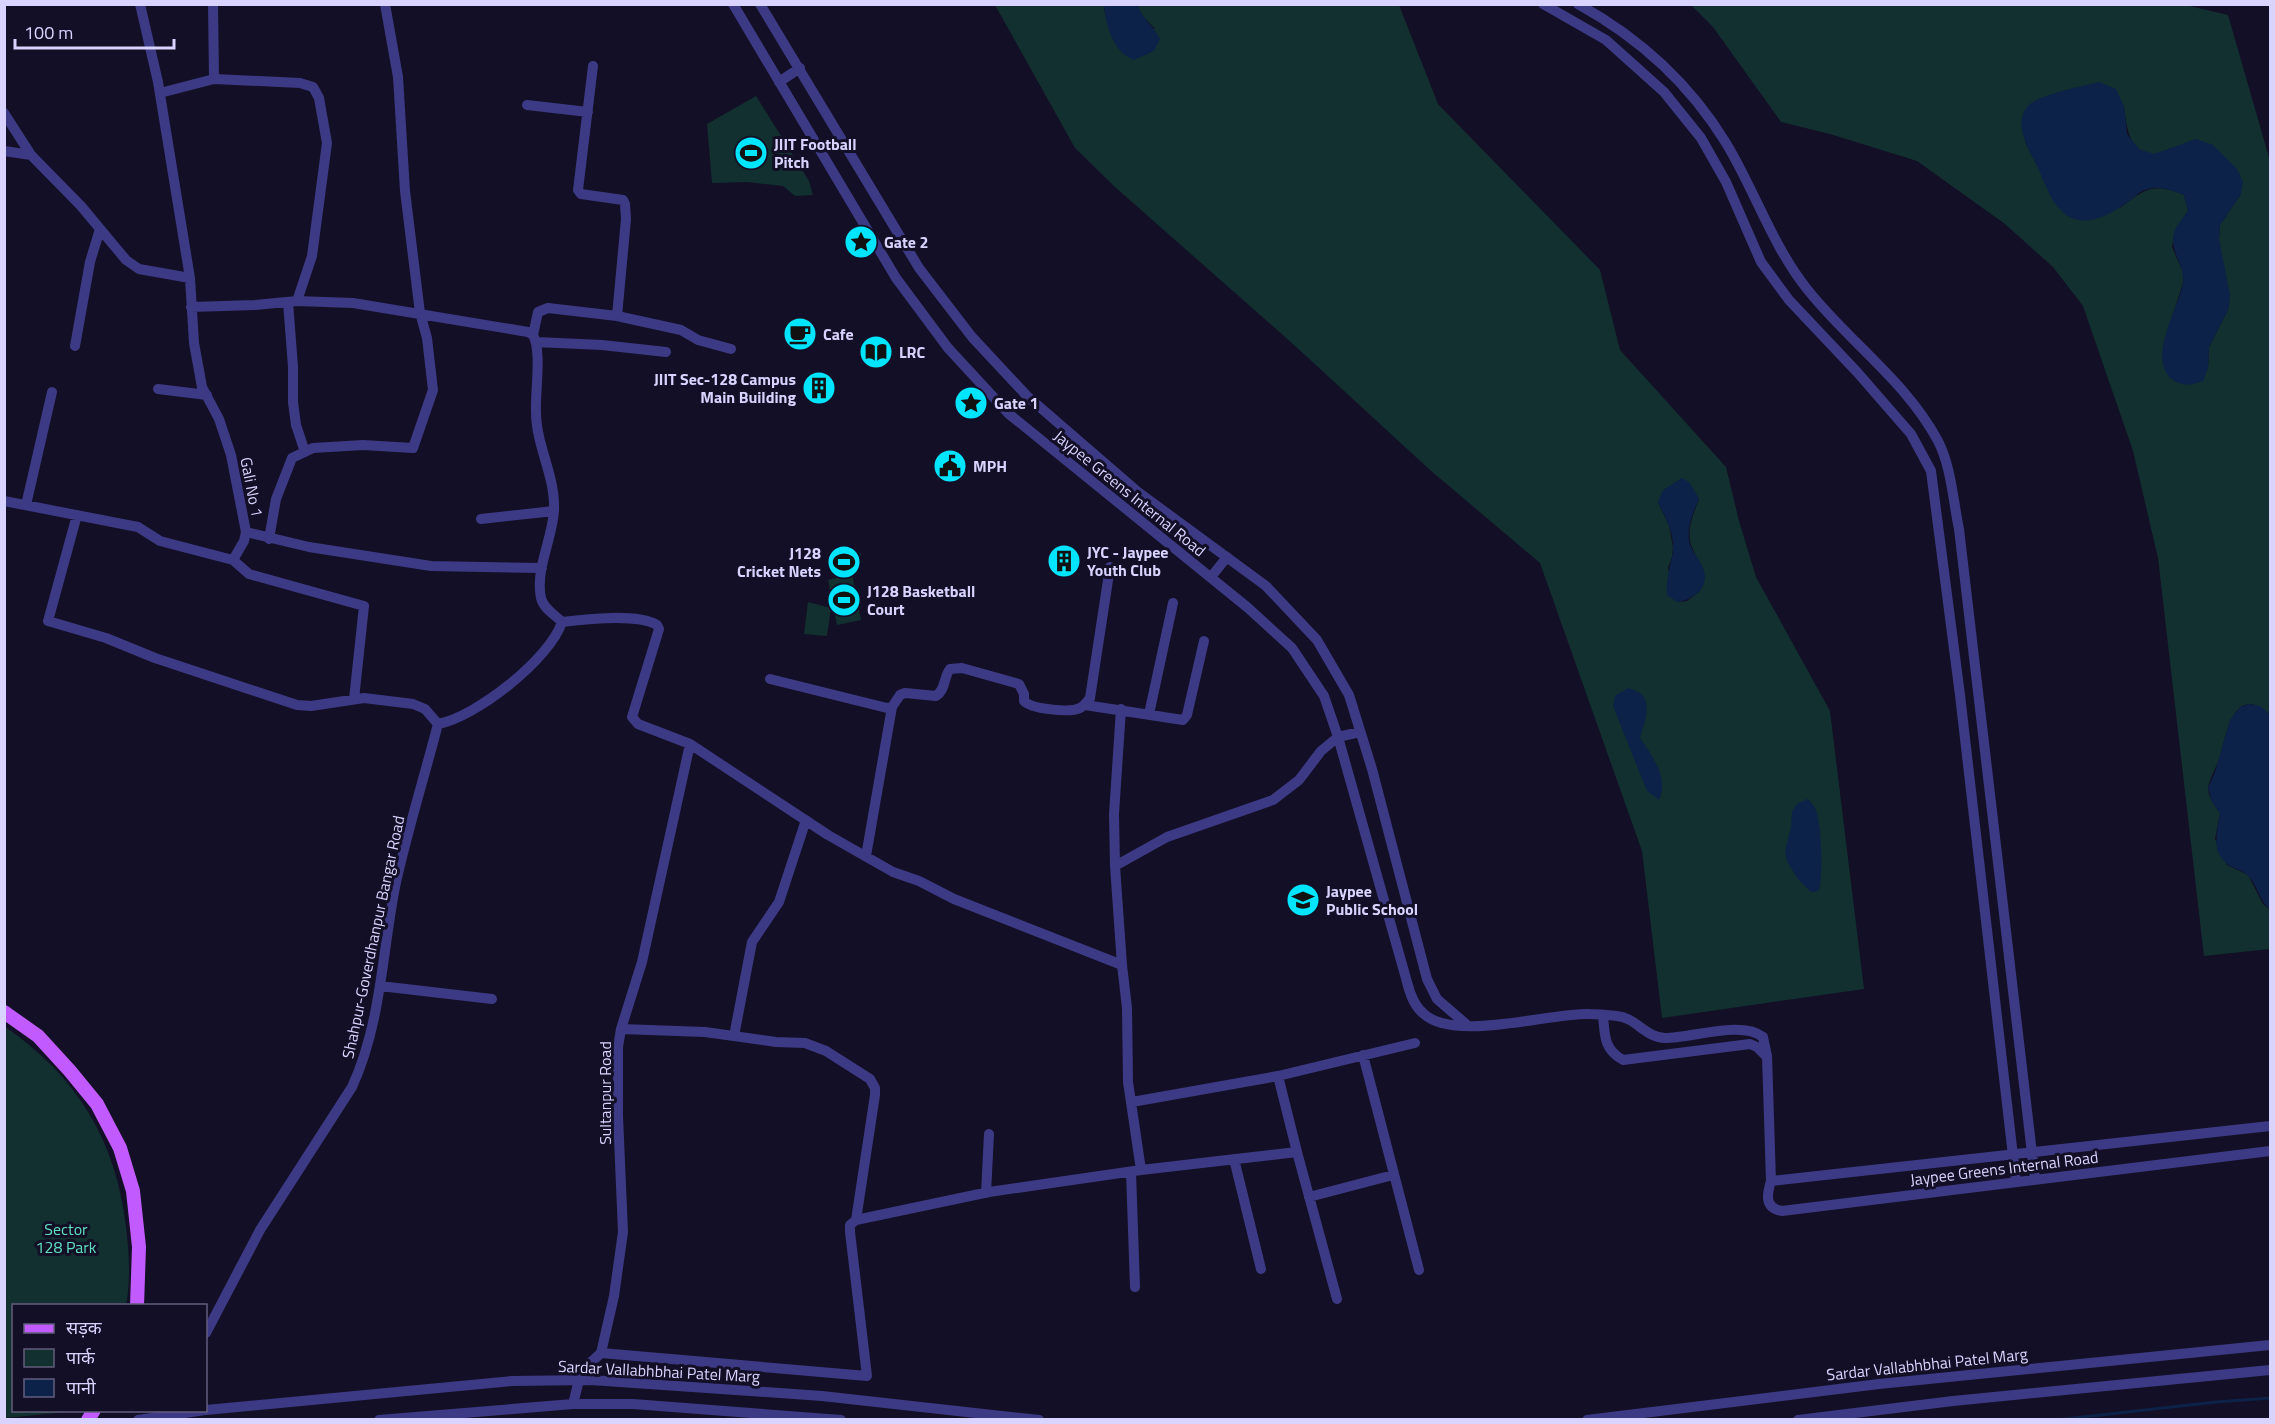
<svg xmlns="http://www.w3.org/2000/svg" width="2275" height="1424" font-family="'Titillium Web','Noto Sans Devanagari',sans-serif">
	<style>
		.green { fill: #12302f; fill-rule: evenodd }
		.water { fill: #0c2248 }
		.lines { fill: none; stroke-linecap: round; stroke-linejoin: round }
		.stream { stroke: #0c2248; stroke-width: 3 }
		.minor { stroke: #3d3a85; stroke-width: 10 }
		.major { stroke: #c25bff; stroke-width: 14 }
		.labels { text-anchor: middle; dominant-baseline: central; stroke-width: 6; stroke-linejoin: round; paint-order: stroke }
		.poi-label { font-size: 16px; font-weight: bold; fill: #d9d4ff; stroke: #130f26; text-anchor: start }
		.street-label { font-size: 16px; fill: #d9d4ff; stroke: #130f26 }
		.park-label { font-size: 16px; fill: #5fe0c0; stroke: #130f26 }
	</style>
	<rect width="100%" height="100%" fill="#130f26"/>
	<!-- green -->
	<path class="green" d="M2181,4L2228,15L2270,161V715C2235,682 2227,731 2220,757C2217,766 2209,779 2208,788C2208,797 2215,806 2220,813L2215,839L2227,865L2248,875L2263,904L2270,910V949L2204,956L2158,558L2133,451L2083,306L2053,267L2005,224L1917,161L1830,134L1781,122L1713,27L1691,5ZM2124,106C2126,124 2129,155 2154,154C2165,153 2185,143 2196,139L2241,194L2220,225L2219,239L2229,308L2209,347L2208,368L2165,339L2183,283V272L2172,247L2175,231L2188,211L2184,195C2153,182 2145,189 2120,208L2038,167L2025,142Z
		M995,5H1104L1105,15L1155,29L1140,13L1138,5H1399L1438,104L1600,270L1620,350L1726,467L1739,521L1756,577L1830,711L1864,989L1662,1018L1642,851L1540,563L1430,470L1293,344L1115,187L1075,148ZM1699,499C1686,533 1685,539 1704,570L1700,591L1687,601L1677,602L1668,568L1672,557L1673,547L1669,526L1658,502Z
		M756,96L809,181L813,195L795,196L783,186L747,182L712,183L707,124Z
		M861,553L858,567L830,573L829,558Z
		M852,574L861,620L837,625L828,580Z
		M808,602L831,608L827,636L804,634Z
		M4,1026C77,1076 116,1140 126,1227C129,1253 131,1280 126,1305L14,1306V1410L77,1411L5,1418Z"/>
	<!-- water -->
	<path class="water" d="M1104,5H1138C1141,18 1154,26 1160,39L1154,51L1134,60C1113,52 1106,26 1104,5Z
		M2099,82L2116,89L2124,106L2127,134L2139,149L2154,154L2196,139L2213,145L2237,169L2243,182L2241,194L2220,225L2219,239L2230,295L2229,308L2209,347L2208,368L2203,381C2193,385 2183,387 2173,380C2146,361 2178,308 2183,284C2186,264 2167,250 2175,230C2178,223 2184,217 2188,211L2184,195C2172,190 2157,185 2144,190C2139,192 2134,198 2129,201C2116,211 2096,223 2079,220C2055,216 2047,188 2038,168C2030,151 2011,123 2029,105C2043,93 2081,87 2099,82Z
		M1682,478L1690,483L1699,499C1693,512 1687,527 1689,541C1691,552 1701,560 1704,571C1709,589 1692,600 1677,602L1667,595C1666,581 1669,571 1672,557C1677,538 1666,519 1658,502L1663,490Z
		M1628,688C1656,695 1646,717 1640,738C1652,756 1669,777 1659,800L1647,791L1613,706L1615,696Z
		M2249,704L2260,706L2270,715V910C2259,900 2257,883 2247,875C2242,870 2235,869 2230,866C2210,853 2217,833 2220,813L2212,802L2208,788L2215,772L2230,720L2240,707Z
		M1807,799C1810,801 1812,803 1814,806C1822,818 1823,877 1819,891L1811,892L1797,878L1787,861L1785,851L1791,827L1792,812L1797,804Z"/>
	<g class="lines">
		<!-- stream -->
		<path class="stream" d="M2056,1420L2216,1402L2270,1398"/>
		<!-- minor -->
		<path class="minor" d="M140,4L158,82L190,278L194,343L202,387L219,419L231,455L246,532L244,541L233,560
			M733,4L896,278L948,348L1009,414L1247,607L1292,648L1324,696L1338,737L1407,982C1410,994 1414,1006 1424,1014C1455,1042 1549,1013 1589,1014C1598,1014 1608,1015 1617,1016C1635,1017 1646,1038 1665,1038C1692,1038 1742,1020 1763,1037L1767,1056L1771,1181C1767,1194 1764,1208 1782,1211L2270,1151
			M760,4L919,268L972,337L1027,396L1138,492L1266,586L1317,640L1349,695L1372,769L1427,979L1437,999L1466,1024
			M1543,4L1606,40L1664,92L1701,138L1726,182L1761,262L1789,300L1857,372L1911,434L1931,471L1960,695L2016,1182
			M1578,4C1638,37 1690,84 1726,143C1755,191 1772,245 1807,289C1848,341 1906,381 1938,441C1951,466 1953,500 1959,529L2035,1179
			M593,66L578,190L581,194L623,200L625,204L626,219L617,316
			M214,79L300,83L313,87L319,98L327,143L312,256L297,301
			M779,82L800,68
			M160,93L214,79L213,4
			M527,105L588,112
			M4,113L31,155
			M4,151L31,155L81,206L126,260L139,269L190,278
			M288,302L293,367V402L296,425L305,452
			M191,307L255,305L297,301L353,303L528,332L533,335C542,351 535,392 536,412C536,446 556,477 554,511C552,540 535,570 541,598C543,608 555,615 562,622C550,659 476,717 438,724
			M533,335L538,312L548,308L617,316L681,330L698,340L731,349
			M536,342L602,345L666,352
			M75,346L90,262L100,229
			M158,389L207,395
			M4,501L138,527L160,541L233,560L249,574L364,606L354,699
			M26,505L52,392
			M77,515L48,621L106,638L155,658L297,705L311,706L364,698L413,704L425,709L438,724
			M481,519L554,511
			M246,532L309,547L431,566L542,568
			M269,539L276,499L292,458L313,448L363,445L413,448L433,390L427,338L420,313L405,191L398,77L385,4
			M1211,577L1227,557
			M562,622C586,619 637,613 657,625L659,629L632,717L638,724L690,744L828,835L893,872L919,881L954,899L1122,965L1127,1008L1128,1082L1141,1170L989,1192L856,1220L850,1225V1232L867,1376L601,1353
			M770,679L887,708L892,707L900,695L905,693L936,696C946,690 943,678 950,669L962,668L1019,684L1024,694V701C1031,709 1070,713 1080,708C1084,706 1087,702 1090,698L1110,567
			M1085,705L1183,720L1187,715L1204,641
			M1149,714L1173,603
			M866,856L892,707
			M1115,866L1114,814L1121,709
			M1122,965L1115,866L1167,837L1273,800L1299,780L1321,751L1338,737L1360,732
			M380,986L492,999
			M1603,1016C1605,1037 1604,1049 1623,1060L1750,1044L1757,1047L1766,1056
			M621,1029L705,1032L776,1042L805,1043L826,1051L870,1079L875,1088V1095L856,1220
			M734,1036L752,942L779,902L806,820
			M1363,1055L1419,1270
			M1132,1102L1278,1076L1415,1043
			M1297,1152L1337,1299
			M1234,1159L1261,1269
			M1141,1170L1297,1152L1278,1076
			M1131,1172L1135,1287
			M1771,1181L2270,1126
			M986,1193L989,1134
			M1309,1197L1393,1175
			M206,1333L260,1230L352,1087C381,1024 382,954 395,887C407,832 424,778 438,724
			M573,1404L579,1380L587,1366L601,1353L614,1296L623,1232L618,1116V1047L621,1029L642,962L690,744
			M206,1410L512,1381L591,1380L822,1396L1039,1420
			M138,1420L205,1410
			M379,1420L573,1404H633L841,1420
			M1587,1420L1879,1384L2270,1345
			M1798,1420L1953,1401L2270,1370"/>
		<!-- major -->
		<path class="major" d="M4,1012L38,1036L70,1071L97,1104L120,1148L133,1191L139,1247L137,1306
			M88,1420L94,1410"/>
	</g>
	<!-- icons -->
	<defs>
		<g id="stadium-disc" transform="scale(1.725)"><circle r="9.5" fill="#00e5ff" stroke="#130f26"/><path d="M0-5a6.5 5 0 1 0 0 10a6.5 5 0 1 0 0-10ZM-3.5-1.8h7v3.6h-7Z" fill="#111"/></g>
		<g id="sight-disc" transform="scale(1.725)"><circle r="9.5" fill="#00e5ff" stroke="#130f26"/><path d="M0-6L1.8-2.2L6-1.7L2.9 1.2L3.7 5.4L0 3.3L-3.7 5.4L-2.9 1.2L-6-1.7L-1.8-2.2Z" fill="#111"/></g>
		<g id="cafe-disc" transform="scale(1.725)"><circle r="9.5" fill="#00e5ff" stroke="#130f26"/><path d="M-5.5-4.5H6V0H3Q3 3.5 0 3.5H-2.5Q-5.5 3.5-5.5 0ZM3-3.2v2h1.7v-2ZM-6 4.5H4V6H-6Z" fill="#111"/></g>
		<g id="library-disc" transform="scale(1.725)"><circle r="9.5" fill="#00e5ff" stroke="#130f26"/><path d="M-6-4Q-3-5.5-.7-3.5V5Q-3 3-6 4ZM6-4Q3-5.5 .7-3.5V5Q3 3 6 4Z" fill="#111"/></g>
		<g id="building-disc" transform="scale(1.725)"><circle r="9.5" fill="#00e5ff" stroke="#130f26"/><path d="M-4-6H4V6H1V3H-1V6H-4ZM-2.5-4.3h1.7v1.8h-1.7ZM.8-4.3h1.7v1.8H.8ZM-2.5-1h1.7V.8h-1.7ZM.8-1h1.7V.8H.8Z" fill="#111"/></g>
		<g id="civic-disc" transform="scale(1.725)"><circle r="9.5" fill="#00e5ff" stroke="#130f26"/><path d="M-.6-6.5H3V-4.5H.6V-3L4-1V1h2V6H-6V1h2V-1L-.6-3ZM-1.2 2.5V6h2.4V2.5Z" fill="#111"/></g>
		<g id="school-disc" transform="scale(1.725)"><circle r="9.5" fill="#00e5ff" stroke="#130f26"/><path d="M0-5L7-2L0 1L-7-2ZM-4 1L0 2.5L4 1V4Q0 6-4 4Z" fill="#111"/></g>
	</defs>
	<g fill-rule="evenodd">
		<use href="#stadium-disc" x="751" y="153"/>
		<use href="#sight-disc" x="861" y="242"/>
		<use href="#cafe-disc" x="800" y="334"/>
		<use href="#library-disc" x="876" y="352"/>
		<use href="#building-disc" x="819" y="388"/>
		<use href="#sight-disc" x="971" y="403"/>
		<use href="#civic-disc" x="950" y="466"/>
		<use href="#building-disc" x="1064" y="561"/>
		<use href="#stadium-disc" x="844" y="562"/>
		<use href="#stadium-disc" x="844" y="600"/>
		<use href="#school-disc" x="1303" y="900"/>
	</g>
	<g class="labels">
		<!-- poi labels -->
		<g class="poi-label">
			<text x="774" y="144">JIIT Football<tspan x="774" dy="18">Pitch</tspan></text>
			<text x="884" y="242">Gate 2</text>
			<text x="823" y="334">Cafe</text>
			<text x="899" y="352">LRC</text>
			<text x="796" y="379" text-anchor="end">JIIT Sec-128 Campus<tspan x="796" dy="18">Main Building</tspan></text>
			<text x="994" y="403">Gate 1</text>
			<text x="973" y="466">MPH</text>
			<text x="1087" y="552">JYC - Jaypee<tspan x="1087" dy="18">Youth Club</tspan></text>
			<text x="821" y="553" text-anchor="end">J128<tspan x="821" dy="18">Cricket Nets</tspan></text>
			<text x="867" y="591">J128 Basketball<tspan x="867" dy="18">Court</tspan></text>
			<text x="1326" y="891">Jaypee<tspan x="1326" dy="18">Public School</tspan></text>
		</g>
		<!-- street labels -->
		<g class="street-label">
			<text transform="translate(252 487) rotate(79)">Gali No 1</text>
			<text transform="translate(1130 493) rotate(39)">Jaypee Greens Internal Road</text>
			<text transform="translate(373 937) rotate(-78)">Shahpur-Goverdhanpur Bangar Road</text>
			<text transform="translate(605 1093) rotate(-90)">Sultanpur Road</text>
			<text transform="translate(2004 1168) rotate(-7)">Jaypee Greens Internal Road</text>
			<text transform="translate(1927 1364) rotate(-6)">Sardar Vallabhbhai Patel Marg</text>
			<text transform="translate(659 1371) rotate(3)">Sardar Vallabhbhai Patel Marg</text>
		</g>
		<!-- park labels -->
		<g class="park-label">
			<text x="66" y="1229">Sector<tspan x="66" dy="18">128 Park</tspan></text>
		</g>
	</g>
	<!-- border -->
	<rect width="2275" height="1424" fill="none" stroke="#d9d4ff" stroke-width="12"/>
	<!-- legend -->
	<rect x="12" y="1304" width="195" height="108" fill="#130f26" stroke="#625e7d" stroke-width="1.5"/>
	<rect x="24" y="1324" width="30" height="9" fill="#c25bff" stroke="#625e7d" stroke-width="1.5"/>
	<text x="66" y="1334" font-size="18" fill="#d9d4ff">सड़क</text>
	<rect x="24" y="1349" width="30" height="18" fill="#12302f" stroke="#625e7d" stroke-width="1.5"/>
	<text x="66" y="1364" font-size="18" fill="#d9d4ff">पार्क</text>
	<rect x="24" y="1379" width="30" height="18" fill="#0c2248" stroke="#625e7d" stroke-width="1.5"/>
	<text x="66" y="1394" font-size="18" fill="#d9d4ff">पानी</text>
	<!-- scale -->
	<path d="M15 39v9h159v-9" fill="none" stroke="#d9d4ff" stroke-width="3"/>
	<text x="24" y="39" font-size="18" fill="#d9d4ff" stroke="#130f26" stroke-width="4.5" paint-order="stroke">100 m</text>
</svg>
